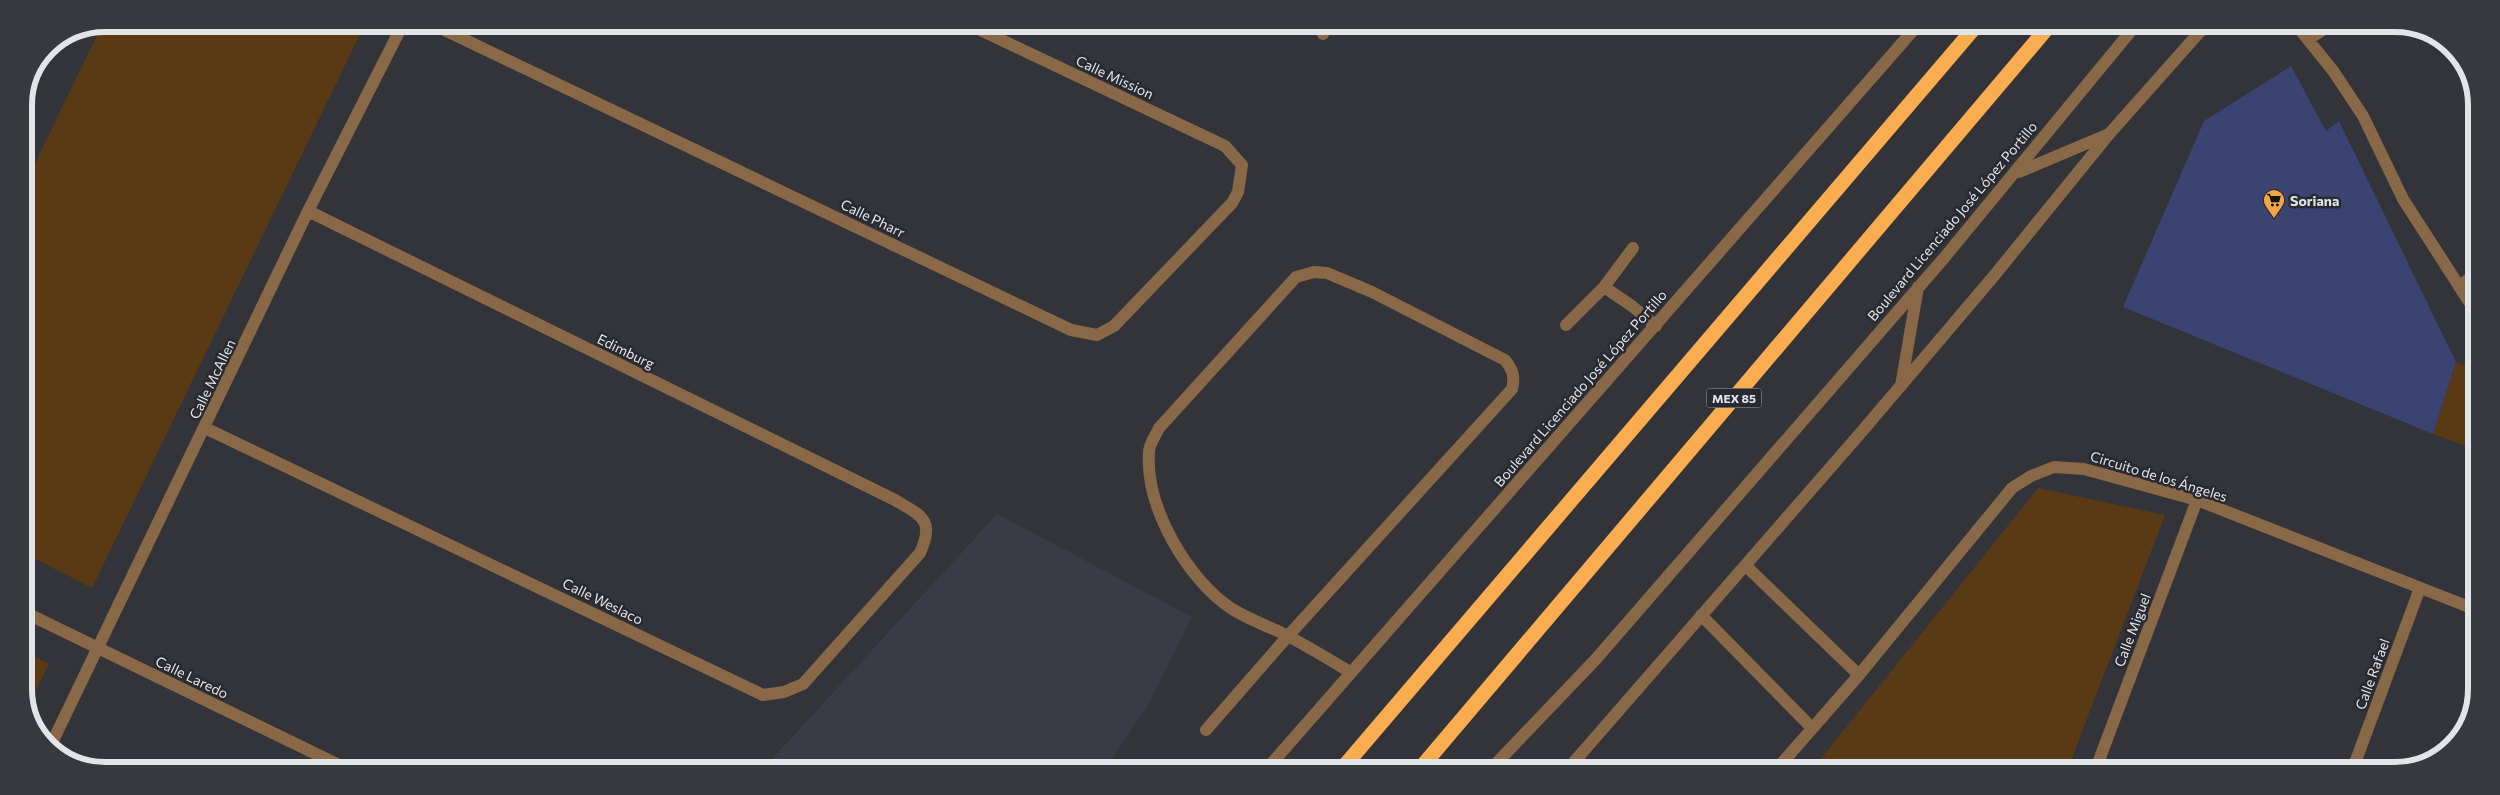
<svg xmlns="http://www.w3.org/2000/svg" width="2500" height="795" font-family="Commissioner,sans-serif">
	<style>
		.built { fill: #393c47 }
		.green { fill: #593a15 }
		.building { fill: #3a4372 }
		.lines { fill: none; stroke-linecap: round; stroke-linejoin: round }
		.minor { stroke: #886846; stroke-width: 12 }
		.highway { stroke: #faad50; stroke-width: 15 }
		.labels { text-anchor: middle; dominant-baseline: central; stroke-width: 5; stroke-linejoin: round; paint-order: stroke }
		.shield { fill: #282a2f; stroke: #abacb0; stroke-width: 1 }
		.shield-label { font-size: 12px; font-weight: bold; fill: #e3e4e8 }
		.street-label { font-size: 14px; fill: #e3e4e8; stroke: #282a2f }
		.poi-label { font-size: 14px; font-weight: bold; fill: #e3e4e8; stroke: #282a2f; text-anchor: start }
		.rim { fill: none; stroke: #e3e4e8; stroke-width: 6 }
	</style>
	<rect width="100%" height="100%" fill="#323439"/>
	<!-- built -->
	<path class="built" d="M997,514L1192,617L1148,705L1104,770L763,769Z"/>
	<!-- green -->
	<path class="green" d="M106,24H365L92,588L24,553V186L102,25Z
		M2456,362L2475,370V449L2433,434Z
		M2038,488L2165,515L2067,771H1811Z
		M24,651L49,664L28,705L24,695Z"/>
	<!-- building -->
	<path class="building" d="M2291,66L2326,131L2339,121L2456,362L2433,434L2123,307L2204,121Z"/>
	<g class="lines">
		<!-- minor -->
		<path class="minor" d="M432,24L1071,330L1097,335L1114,326L1232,203L1238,192L1242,165L1225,146L970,25
			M2297,26L2334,72L2363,116L2403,199L2475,311
			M1323,34L1326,25
			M2309,39L2327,27
			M46,53L48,47
			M2019,172L2109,134
			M1633,248L1604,287L1632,306L1656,326
			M2459,286L2475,275
			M1566,325L1604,287
			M1901,386L1918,287
			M205,428L763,695L784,692L803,684L920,553C935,520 922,516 895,500L308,211
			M1746,566L1859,675
			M24,612L347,769
			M1701,615L1812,728
			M1206,730L1288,636L1512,389C1515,377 1513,370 1505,360L1372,292L1327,273L1314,272L1296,277L1159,428C1156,435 1149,444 1149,452C1145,507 1187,579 1232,609C1247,618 1264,625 1280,632C1304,644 1327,658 1350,672
			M50,747L308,211L403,24
			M1266,770L1917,26
			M1490,770L1596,659L1944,258L2135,26
			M1567,770L1864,429L1993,277L2110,133L2205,26
			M1776,770L1859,675L2012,488L2031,476L2054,467L2084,469L2197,500L2474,609
			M2095,771L2197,500
			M2352,771L2420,588"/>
		<!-- highway -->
		<path class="highway" d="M1341,770L1976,26
			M1419,770L2049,26"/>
	</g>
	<!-- icons -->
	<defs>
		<g id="supermarket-pin" transform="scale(1.125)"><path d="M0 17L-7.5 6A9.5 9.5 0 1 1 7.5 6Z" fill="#f3a443" stroke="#282a2f"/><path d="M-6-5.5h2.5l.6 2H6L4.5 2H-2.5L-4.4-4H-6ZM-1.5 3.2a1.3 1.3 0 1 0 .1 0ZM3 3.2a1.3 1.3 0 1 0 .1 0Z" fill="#111"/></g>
	</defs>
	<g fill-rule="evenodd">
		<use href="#supermarket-pin" x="2274" y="200"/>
	</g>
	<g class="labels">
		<!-- shield labels -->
		<rect class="shield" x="1706.5" y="388.5" width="55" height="19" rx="4"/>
		<g class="shield-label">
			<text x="1734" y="398">MEX 85</text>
		</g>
		<!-- street labels -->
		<g class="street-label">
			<text transform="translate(1115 77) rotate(25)">Calle Mission</text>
			<text transform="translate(873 218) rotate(26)">Calle Pharr</text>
			<text transform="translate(1952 221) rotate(-50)">Boulevard Licenciado José López Portillo</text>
			<text transform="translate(626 351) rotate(26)">Edimburg</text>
			<text transform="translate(212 379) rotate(-64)">Calle McAllen</text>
			<text transform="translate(1580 388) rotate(-49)">Boulevard Licenciado José López Portillo</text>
			<text transform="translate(2159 476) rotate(17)">Circuito de los Ángeles</text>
			<text transform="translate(603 601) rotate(26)">Calle Weslaco</text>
			<text transform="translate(2132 630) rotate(-69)">Calle Miguel</text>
			<text transform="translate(2372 674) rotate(-70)">Calle Rafael</text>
			<text transform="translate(192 677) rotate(26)">Calle Laredo</text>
		</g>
		<!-- poi labels -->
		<g class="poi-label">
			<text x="2290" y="200">Soriana</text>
		</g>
	</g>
	<!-- crop -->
	<path d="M0 0H2500V795H0ZM105 32H2395A73 73 0 0 1 2468 105V689A73 73 0 0 1 2395 762H105A73 73 0 0 1 32 689V105A73 73 0 0 1 105 32Z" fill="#37393e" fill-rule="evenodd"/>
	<path class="rim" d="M105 32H2395A73 73 0 0 1 2468 105V689A73 73 0 0 1 2395 762H105A73 73 0 0 1 32 689V105A73 73 0 0 1 105 32Z"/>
</svg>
